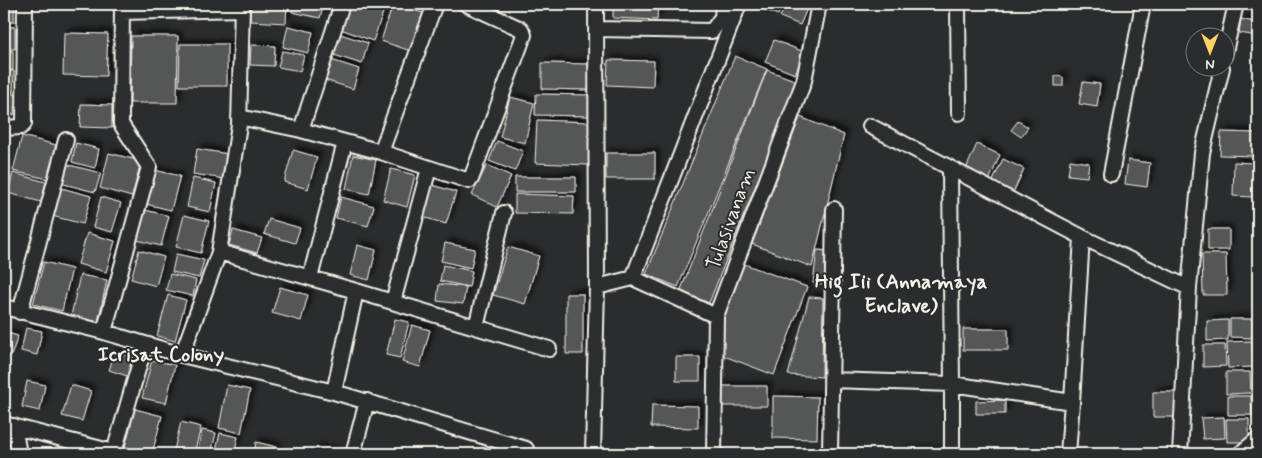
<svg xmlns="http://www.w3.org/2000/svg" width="1262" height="458" font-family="Mynerve,sans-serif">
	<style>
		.building { fill: #555756; stroke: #f4f1e8; filter: url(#shadow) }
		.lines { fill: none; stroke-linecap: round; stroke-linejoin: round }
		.street-casing { stroke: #f4f1e8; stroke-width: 18 }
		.street { stroke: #2a2d2e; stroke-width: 14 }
		.labels { text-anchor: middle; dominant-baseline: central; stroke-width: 4; stroke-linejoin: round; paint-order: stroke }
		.street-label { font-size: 20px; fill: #f4f1e8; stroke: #2a2d2e }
		.neighbourhood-label { font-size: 21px; font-weight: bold; fill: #f4f1e8; stroke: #2a2d2e }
	</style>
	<defs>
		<filter id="shadow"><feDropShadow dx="4.5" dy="-4.5" stdDeviation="2.5" flood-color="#0009"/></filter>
	</defs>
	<rect width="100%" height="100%" fill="#2a2d2e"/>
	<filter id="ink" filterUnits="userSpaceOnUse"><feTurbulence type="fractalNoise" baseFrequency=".02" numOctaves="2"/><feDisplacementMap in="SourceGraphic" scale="10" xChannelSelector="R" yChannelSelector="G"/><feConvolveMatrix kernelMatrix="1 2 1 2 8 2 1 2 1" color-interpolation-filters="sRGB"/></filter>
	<g filter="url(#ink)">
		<!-- building -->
		<path class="building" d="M4,4H14V22H4Z
			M251,4H287L286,23L250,21Z
			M294,4H324L320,18L292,12Z
			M347,4H386L373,41L338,28Z
			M393,4L423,13L411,51L381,41Z
			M613,4H658L657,20L613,18Z
			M751,4H782L778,15Z
			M786,4H809L800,25L780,17Z
			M1241,19L1258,23V36L1239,33Z
			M288,26L313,32L308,53L283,47Z
			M4,27H15V49H4Z
			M64,33L108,34L106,76L63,75Z
			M337,33L368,43L362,64L331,54Z
			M131,36H178L177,103H130Z
			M774,40L804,52L795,74L765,62Z
			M180,44H227V86H179Z
			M251,45L275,46L274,66L250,65Z
			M4,51H13V70H4Z
			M282,51L304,55L300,71L278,67Z
			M735,56L767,69L678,287L646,274Z
			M328,59L359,69L353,89L322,79Z
			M608,60L654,61L653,87L607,85Z
			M542,63L590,64L589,90L542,89Z
			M767,70L797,81L709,303L680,292Z
			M4,71H14L13,92H4Z
			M1055,76L1063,77V86H1055Z
			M1083,82L1100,84L1097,107L1079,104Z
			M4,94H15L14,115H4Z
			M536,94L592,95V116L535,115Z
			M510,97L534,103L525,143L500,137Z
			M81,104L112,105V128L80,127Z
			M800,117L844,135L812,267L752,244Z
			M537,120L590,122L589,165L535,163Z
			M1018,121L1028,127L1021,137L1011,130Z
			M1221,132L1257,133L1256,156L1220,155Z
			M22,136L56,145L48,179L13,171Z
			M497,141L523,151L515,171L489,161Z
			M76,143L99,149L95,168L72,162Z
			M977,144L1000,155L988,183L964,173Z
			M197,149L228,154L225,179L193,174Z
			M293,150L317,157L308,189L284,182Z
			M109,153L141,161L132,197L100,188Z
			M606,153H655V179H606Z
			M353,155L376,160L369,194L346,189Z
			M1003,159L1024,169L1012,195L991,185Z
			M1070,160L1089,163L1087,177L1068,175Z
			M1128,160L1150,163L1147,187L1125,184Z
			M1234,162L1253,163L1252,197L1233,196Z
			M65,164L101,173L95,192L60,183Z
			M487,165L511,176L497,207L472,195Z
			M391,169L415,175L407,207L383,200Z
			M154,170L180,176L171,210L146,204Z
			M13,173L46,182L41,202L8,193Z
			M515,177H576V192H515Z
			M193,178L216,183L210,212L187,207Z
			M432,185L456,192L446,224L423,217Z
			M61,188L91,196L83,224L52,216Z
			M515,194L574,196L573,214L515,213Z
			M101,197L121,203L112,232L93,227Z
			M341,197L374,206L368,226L336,218Z
			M145,210L169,216L161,246L137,240Z
			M184,215L209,221L201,253L176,247Z
			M269,219L300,228L295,243L264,234Z
			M1208,229H1229V250H1208Z
			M233,230L262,238L257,253L229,245Z
			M87,233L115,241L106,272L78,264Z
			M445,243L475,249L471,268L441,261Z
			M357,245L376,250L369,280L350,275Z
			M508,247L539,256L525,304L493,295Z
			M139,250L164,257L156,286L131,279Z
			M817,250L830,251L826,285L813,283Z
			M176,254L204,260L199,278L172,272Z
			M1202,254H1226L1227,295H1203Z
			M44,262L72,269L62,311L33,304Z
			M744,264L807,287L774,375L711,351Z
			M443,265L472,271L469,287L440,281Z
			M170,274L196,280L193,296L166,290Z
			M80,275L107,280L98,322L71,316Z
			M439,284L466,287L463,304L437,301Z
			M280,287L308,295L301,321L272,313Z
			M566,294H583V354H566Z
			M168,295L186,300L175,341L157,336Z
			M809,297L823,298L822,377L788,375Z
			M395,319L409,322L400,358L386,355Z
			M1230,319H1252V338L1230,337Z
			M1228,320V340L1207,341V321Z
			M412,325L430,330L420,367L402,362Z
			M26,328L42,331L37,355L21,351Z
			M963,329H1008V350H963Z
			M4,332L18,336L11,356L4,353Z
			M1252,341L1253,367L1228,368L1227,342Z
			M1203,345H1225L1226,366L1203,367Z
			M115,352L133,357L127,376L109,370Z
			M676,357H700V381H676Z
			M152,360L175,365L166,403L142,398Z
			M1226,372H1250L1251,393L1226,394Z
			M27,381L45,385L40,411L22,407Z
			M71,385L91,391L82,421L62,416Z
			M227,385L250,390L241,433L219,428Z
			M722,386H767V406H722Z
			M1153,392H1177V417H1153Z
			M773,396L818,397L817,439L773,438Z
			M1228,396H1251L1252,415H1228Z
			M1005,400V414H976V401Z
			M652,405L698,406V428L651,427Z
			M135,409L162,416L152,454L125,447Z
			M1224,417L1225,438L1203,439L1201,418Z
			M1226,419H1249V442H1227Z
			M181,422L201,427L194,454H173Z
			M202,430L216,433L211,454H197Z
			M220,433L238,437L234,454H215Z
			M256,442L277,447L275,454H254Z
			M315,448L343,454H314Z
			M900,451H938V454H900Z"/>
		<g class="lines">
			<!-- street casing -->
			<g class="street-casing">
				<path id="street" d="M958,4L959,113
					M122,12L242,9
					M596,29L712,31L722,17L723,4
					M1224,56L1236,4
					M239,117L301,130L342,4
					M870,126L1082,237L1189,288
					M4,128L21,127L24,124L25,4
					M301,130L381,152L469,181L471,179L524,35L521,29L466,4
					M381,152L435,4
					M950,168L952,384V454
					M1111,174L1143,4
					M219,252L356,291L549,349
					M310,278L345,142
					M633,278L739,4
					M597,287L633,278L716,316
					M393,302L429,168
					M4,307L104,332L182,355L334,392L526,449
					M20,312L66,140
					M476,327L504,213
					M104,332L149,167L121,124L122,4
					M182,355L219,252L239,125L242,4
					M831,380L952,384L1072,402
					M334,392L356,291
					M4,424L121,454
					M14,426L19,454
					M114,452L145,345
					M353,454L367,401
					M593,454L597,287L596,4
					M714,454L716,316L804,81L819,4
					M830,454L834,209
					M1068,454L1072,402L1082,237
					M1180,454L1189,288L1202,153L1222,68
					M1240,454L1258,439"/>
			</g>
			<!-- street -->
			<use href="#street" class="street"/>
		</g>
	</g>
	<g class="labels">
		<!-- street labels -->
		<g class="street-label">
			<text transform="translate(731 219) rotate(-70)">Tulasivanam</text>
		</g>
		<!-- neighbourhood labels -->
		<g class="neighbourhood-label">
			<text x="901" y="282">Hig Iii (Annamaya<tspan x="901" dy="24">Enclave)</tspan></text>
			<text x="161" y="355">Icrisat Colony</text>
		</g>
	</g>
	<!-- margin -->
	<rect width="1262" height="458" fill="none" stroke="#2a2d2e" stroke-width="20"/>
	<rect x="10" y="10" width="1242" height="438" fill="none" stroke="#f4f1e8" stroke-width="2" filter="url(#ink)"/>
	<!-- north arrow -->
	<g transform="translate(1210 52) rotate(180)"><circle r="24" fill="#2a2d2e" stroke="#7b7b78"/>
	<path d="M0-4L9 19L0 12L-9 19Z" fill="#ffd166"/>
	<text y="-8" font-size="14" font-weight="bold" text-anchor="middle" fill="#f4f1e8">N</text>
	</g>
</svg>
